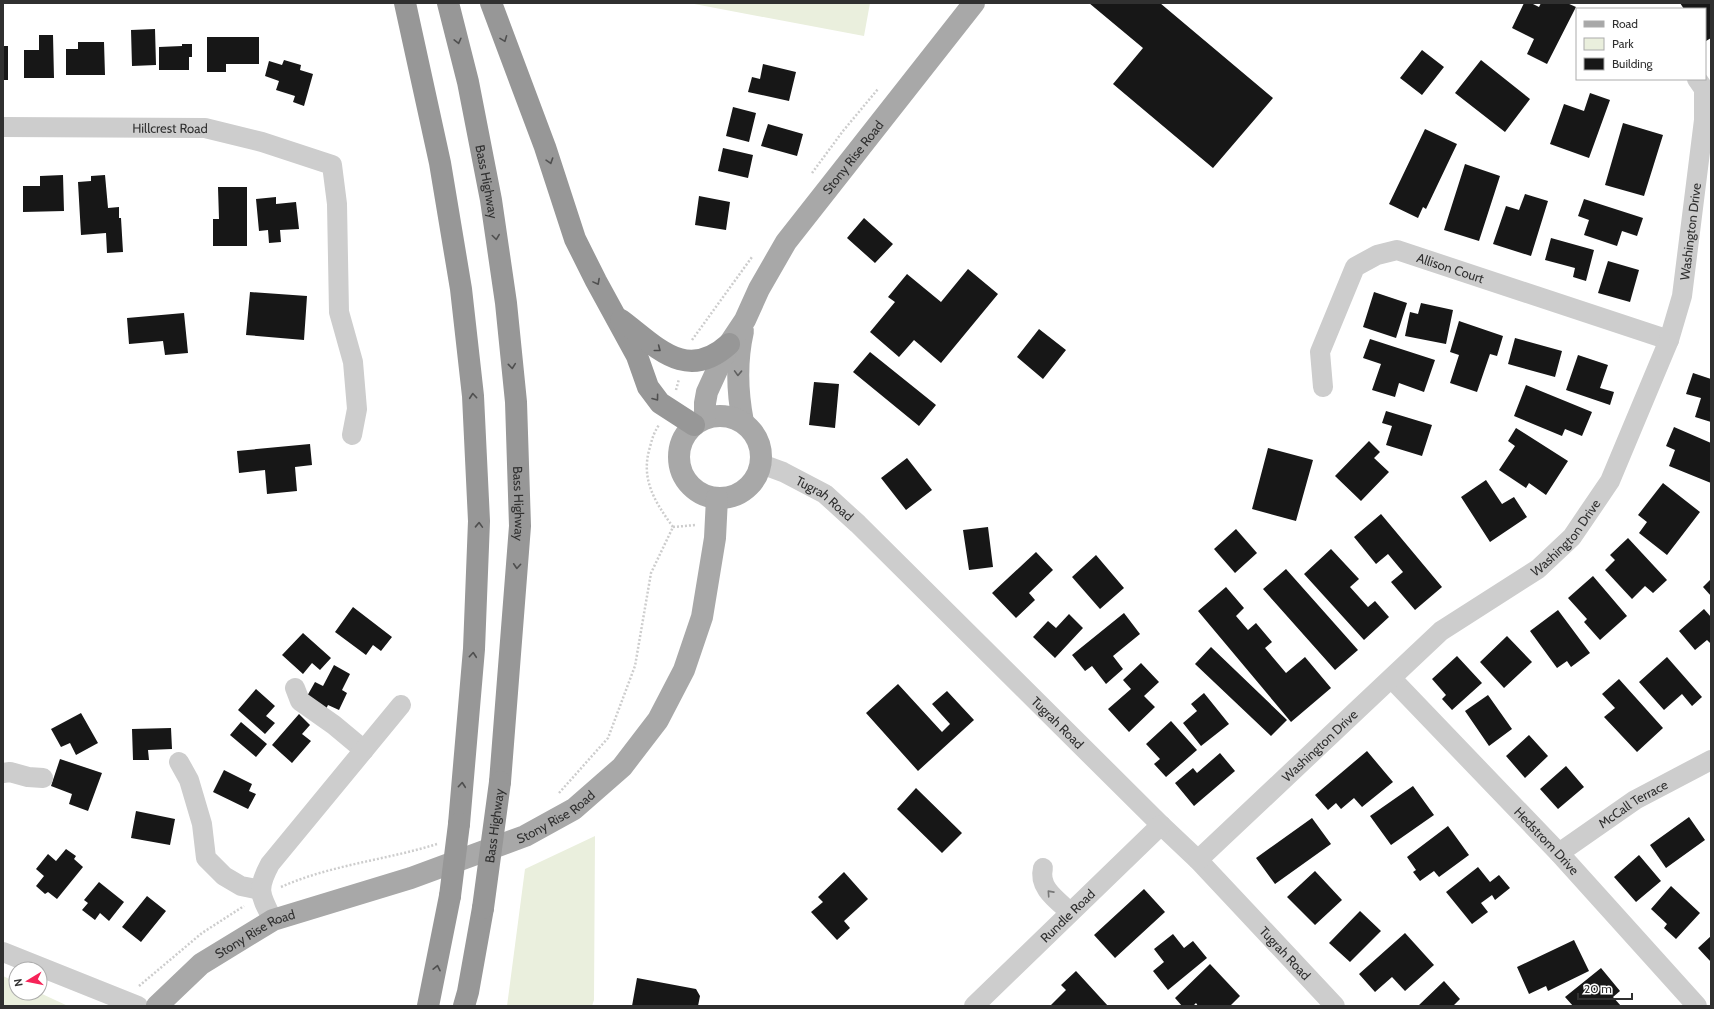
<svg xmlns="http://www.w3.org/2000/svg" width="1714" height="1009" font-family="Cabin,sans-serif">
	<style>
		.green { fill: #eaefdd }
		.building { fill: #171717 }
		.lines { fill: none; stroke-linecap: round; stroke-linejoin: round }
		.path { stroke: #cdcdcd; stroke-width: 2.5; stroke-dasharray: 2 2; stroke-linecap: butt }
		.minor { stroke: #cdcdcd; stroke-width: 20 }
		.major { stroke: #a8a8a8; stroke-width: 22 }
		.highway { stroke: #979797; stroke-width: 22 }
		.highway-bridge { stroke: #979797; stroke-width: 22 }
		.oneway { stroke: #4f4f4f }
		.oneway2 { stroke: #606060 }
		.oneway3 { stroke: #777 }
		.labels { text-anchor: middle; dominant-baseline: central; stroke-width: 4; stroke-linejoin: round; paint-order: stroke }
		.street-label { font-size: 13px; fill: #303030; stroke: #fff }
	</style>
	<rect width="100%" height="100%" fill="#fff"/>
	<!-- green -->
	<path class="green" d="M689,3H870L864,36Z
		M595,836L594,1000L592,1006H507L525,869Z
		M3,976L16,982V993H40L68,1006H3Z"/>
	<!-- building -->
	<path class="building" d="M1089,3H1160L1273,98L1213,168L1113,84L1143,48Z
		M1524,3H1531L1539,7L1541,3H1567L1576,7L1547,64L1527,54L1534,39L1512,28Z
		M1680,3H1711V38L1706,41L1705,40V9H1684Z
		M155,29L156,65L132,66L131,30Z
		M39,35H53L54,78H24V50H39Z
		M207,37H259V64H226V72H207Z
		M78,42H104L105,75H66V49H78Z
		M182,44H192V57H189V70H159V47L182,46Z
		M3,46H8V80H3Z
		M1422,50L1444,67L1422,95L1400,78Z
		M284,60L301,65L300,70L313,74L304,106L293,102L295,96L276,90L279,81L265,76L269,61L282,65Z
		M1481,60L1530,99L1505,132L1455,93Z
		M763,64L796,72L789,101L748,92L752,77L760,79Z
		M1590,93L1610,100L1589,158L1550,144L1564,104L1584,111Z
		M733,107L756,113L749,142L726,136Z
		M1623,123L1663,135L1644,196L1605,185Z
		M768,124L803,134L797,156L761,146Z
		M1425,129L1457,144L1426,209L1423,207L1418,218L1389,204Z
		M723,148L753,155L748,178L718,171Z
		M1465,164L1500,176L1479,241L1444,230Z
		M63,175L64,211L23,212V186H40V176Z
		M105,175L108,208L119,207V218H121L123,252L107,253L106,233L81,235L78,182L91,181V176Z
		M218,187H247V246H213V219H219Z
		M1525,194L1548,201L1531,256L1493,244L1506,206L1519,210Z
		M699,196L730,202L726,230L695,225Z
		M276,197V204L296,202L299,229L280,230L281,242L269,243L268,230L259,231L256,199Z
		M1584,199L1643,218L1637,236L1622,231L1617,246L1584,235L1589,220L1578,216Z
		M864,218L893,244L875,263L847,238Z
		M1551,238L1594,250L1586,281L1573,277L1575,268L1545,260Z
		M1608,261L1639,270L1630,302L1598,293Z
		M968,269L998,294L941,363L914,340L899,357L870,332L895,302L888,297L907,274L941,302Z
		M250,292L307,296L304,340L246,335Z
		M1374,292L1407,303L1396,338L1363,327Z
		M1421,303L1453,310L1446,344L1405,336L1410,312L1418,314Z
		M184,313L188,353L165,355L163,341L129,344L127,318Z
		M1459,321L1503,336L1497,356L1490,354L1477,392L1450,383L1459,355L1450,352Z
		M1039,329L1066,350L1043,379L1017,357Z
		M1515,338L1562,351L1555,377L1508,364Z
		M1370,339L1435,360L1424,392L1399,383L1395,397L1372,390L1381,364L1363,358Z
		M870,352L936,405L919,426L853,372Z
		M1578,355L1608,365L1600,388L1614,392L1610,405L1566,390Z
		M1693,373L1711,379V422L1695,417L1701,398L1686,394Z
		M814,382L839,384L835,428L809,425Z
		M1526,385L1592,412L1582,436L1565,429L1562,436L1514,416Z
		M1386,411L1432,425L1422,456L1386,445L1392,426L1382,423Z
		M1674,427L1711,443V483L1669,466L1675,450L1666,446Z
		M1516,428L1568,461L1546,495L1529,483L1526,488L1499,470L1515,446L1508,441Z
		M1369,441L1380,452L1374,458L1389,472L1361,501L1335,476Z
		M310,444L312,465L295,467L297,491L267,494L265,470L239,473L237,451Z
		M1268,448L1313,460L1296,521L1252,509Z
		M907,458L932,490L906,510L881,478Z
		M1486,480L1502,504L1514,497L1527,517L1490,542L1461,497Z
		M1663,483L1700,512L1667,555L1639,533L1647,522L1638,515Z
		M1381,514L1442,587L1415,610L1391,582L1403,572L1388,554L1376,564L1354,537Z
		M988,527L993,567L969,570L963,530Z
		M1236,529L1257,553L1235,573L1214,549Z
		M1628,538L1667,580L1653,593L1645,586L1632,599L1605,570L1615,560L1610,555Z
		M1331,549L1359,579L1350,587L1368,607L1375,601L1389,617L1364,640L1304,574Z
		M1036,552L1053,570L1029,593L1035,600L1016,618L992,593Z
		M1096,555L1124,588L1100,609L1072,577Z
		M1286,569L1358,650L1335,670L1263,589Z
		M1593,576L1627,616L1600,640L1584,622L1587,619L1568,598Z
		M1711,579V596L1703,587Z
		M1226,587L1244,608L1236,616L1248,630L1256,623L1272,642L1265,648L1286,673L1305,657L1331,688L1291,722L1198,611Z
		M353,607L392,637L381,651L373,645L366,655L335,632Z
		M1704,609L1711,617V644L1707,640L1695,650L1679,631Z
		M1558,610L1590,653L1571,667L1567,661L1557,668L1530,631Z
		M1124,613L1140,634L1113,656L1123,669L1106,684L1092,666L1085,671L1072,655Z
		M1069,614L1083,628L1055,658L1033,637L1048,621L1056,628Z
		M303,633L331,658L320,670L312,663L303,674L282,655Z
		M1507,636L1532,662L1504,688L1480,662Z
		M1211,647L1287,720L1271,736L1195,664Z
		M1457,656L1482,683L1452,710L1442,699L1446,695L1432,679Z
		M1667,657L1702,697L1692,706L1682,694L1664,710L1639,682Z
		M1141,663L1159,682L1144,696L1155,707L1129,732L1108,709L1131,689L1123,680Z
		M334,665L350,674L342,690L347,693L339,710L328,705L326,709L306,698L315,682L323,686Z
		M1619,679L1663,728L1637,752L1604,717L1615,708L1602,694Z
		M898,684L942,732L950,724L932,704L947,691L974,720L918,771L866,713Z
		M256,689L275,706L266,716L275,723L265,734L238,710Z
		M1204,693L1229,724L1201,746L1183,723L1197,711L1191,704Z
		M1488,695L1512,729L1489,746L1465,711Z
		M81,713L98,743L76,755L70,743L61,747L51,729Z
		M299,714L310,725L302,734L311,741L292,763L272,745Z
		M1171,721L1197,750L1166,777L1154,764L1160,759L1146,744Z
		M241,722L267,744L256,757L230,735Z
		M171,728L172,749L148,750L149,760H133L132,729Z
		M1529,735L1548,756L1525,778L1506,756Z
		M1367,751L1393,782L1362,807L1354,798L1341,809L1336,803L1328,810L1315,795Z
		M1220,753L1235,771L1194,806L1175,783L1193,768L1197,773Z
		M60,759L102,773L88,811L69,804L72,794L51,786Z
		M1566,766L1584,787L1558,809L1540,789Z
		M224,770L252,784L249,791L256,794L248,809L213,792Z
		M1413,786L1434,815L1391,845L1370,816Z
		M916,788L962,833L942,853L897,809Z
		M136,811L175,819L170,845L131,838Z
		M1689,817L1705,840L1666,868L1650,845Z
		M1312,818L1331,844L1275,884L1256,858Z
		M1448,826L1469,855L1439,877L1434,871L1420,881L1413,872L1416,870L1407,857Z
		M66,849L76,856L74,859L83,867L57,899L48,892L45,894L36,886L44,876L36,869L48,854L56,861Z
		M1639,855L1661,881L1636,902L1614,877Z
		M1478,867L1490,882L1499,875L1510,888L1495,900L1492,895L1481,903L1488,912L1472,924L1446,892Z
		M1315,871L1342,900L1315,925L1287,897Z
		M844,872L868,899L844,921L850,928L837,940L811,912L823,902L818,897Z
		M99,882L124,902L109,921L100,913L95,920L82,910L88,903L84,900Z
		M1671,886L1700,913L1676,939L1664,928L1667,924L1651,909Z
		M1144,889L1165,912L1115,958L1094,935Z
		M147,896L166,911L141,942L122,927Z
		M1360,911L1381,931L1350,962L1329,943Z
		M1405,933L1434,965L1405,991L1392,977L1375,992L1359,974Z
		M1173,934L1184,948L1193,941L1207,958L1168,990L1153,971L1164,962L1154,949Z
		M1711,936V962L1698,948Z
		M1574,940L1589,971L1548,991L1546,986L1529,994L1517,967Z
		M1210,964L1240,996L1230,1006H1198L1196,1003L1193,1006H1182L1175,998Z
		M1601,968L1620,991L1613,997L1621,1006H1573L1565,997Z
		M1076,971L1108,1006H1050L1066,990L1061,985Z
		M637,978L696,989L700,996L698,1006H632Z
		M1444,981L1460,999L1453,1006H1418Z"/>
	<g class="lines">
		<!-- path -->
		<path class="path" d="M812,173L843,131L878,89
			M692,340L752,257
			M676,390L679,379
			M673,527L696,525
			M559,793L608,738L635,666L651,573L673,527C655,502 640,479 650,447C652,439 654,432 659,425
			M281,887C330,865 386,860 437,844
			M139,986L202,933L244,906"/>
		<!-- minor -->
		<g class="minor">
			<path id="s1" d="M3,127L205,128L262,142L332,165L337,204L339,312L353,362L357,409L352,435"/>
			<path id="s2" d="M1323,387L1320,352L1355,267L1377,255L1397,250L1669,340"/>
			<path id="s3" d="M761,464L783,472L825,494L858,524L1161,825L1198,860L1335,1006"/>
			<path id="s4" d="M1392,679L1559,853L1697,1006"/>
			<path d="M295,688L300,701L334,725L364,750"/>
			<path d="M179,762L189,780L202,824L206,858L224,876L241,886L261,890"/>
			<path d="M3,773L10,772L28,777L43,778"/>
			<path id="s5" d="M1559,853L1635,800L1711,760"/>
			<path id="s6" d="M1198,860L1441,631L1538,569L1572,537L1610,481L1669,340L1682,296L1704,120V89L1697,79"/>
			<path d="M1043,868C1038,888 1057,900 1070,912"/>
			<path d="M273,920C260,895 256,890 270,864L401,705"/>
			<path d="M3,952L138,1006"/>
			<path id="s7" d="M974,1006L1161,825"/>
		</g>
		<!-- major -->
		<g class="major">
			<path d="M743,331C736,362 737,391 743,422"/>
			<circle cx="720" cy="457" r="41"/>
			<path id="s8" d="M705,418V403L707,392L729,344L745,320L759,289L786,242L974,3"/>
			<path id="s9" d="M157,1006L201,964L273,920L411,878L525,836L574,809L622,767L658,720L684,670L702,617L715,538L717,498"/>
		</g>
		<!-- highway -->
		<g class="highway">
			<path d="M405,3L440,163L461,289L473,396L479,521L474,649L459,824"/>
			<path id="s10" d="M448,3L468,82L491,200L506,303L516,402L520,526L500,782"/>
			<path d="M491,3L545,147L575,239L596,281L637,356L648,387L660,403L694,425"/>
			<path d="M621,320C656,346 686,383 729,344"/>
			<path d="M428,1006L450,896"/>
			<path d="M464,1006L468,992L483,908"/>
		</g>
		<!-- highway-bridge -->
		<g class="highway-bridge">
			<path d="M450,896L459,824"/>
			<path id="s11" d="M483,908L500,782"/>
		</g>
	</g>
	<!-- one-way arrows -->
	<defs><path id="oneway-chevron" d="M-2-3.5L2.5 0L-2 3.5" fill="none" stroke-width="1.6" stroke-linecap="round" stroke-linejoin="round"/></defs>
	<g class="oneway">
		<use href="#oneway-chevron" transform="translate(504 39) rotate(69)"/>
		<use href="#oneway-chevron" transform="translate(458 41) rotate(76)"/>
		<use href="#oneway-chevron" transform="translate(550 161) rotate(72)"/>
		<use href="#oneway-chevron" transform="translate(496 237) rotate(82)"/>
		<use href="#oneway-chevron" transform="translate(597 282) rotate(62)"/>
		<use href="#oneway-chevron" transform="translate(658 349) rotate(38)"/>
		<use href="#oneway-chevron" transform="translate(512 366) rotate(84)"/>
		<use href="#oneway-chevron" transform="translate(473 396) rotate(-95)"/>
		<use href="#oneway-chevron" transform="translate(656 398) rotate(53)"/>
		<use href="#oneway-chevron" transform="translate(479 525) rotate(-88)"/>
		<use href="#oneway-chevron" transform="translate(517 566) rotate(94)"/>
		<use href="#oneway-chevron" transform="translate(473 655) rotate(-85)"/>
		<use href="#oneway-chevron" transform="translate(462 785) rotate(-85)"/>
		<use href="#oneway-chevron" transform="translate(437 968) rotate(-78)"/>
	</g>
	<use class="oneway2" href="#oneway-chevron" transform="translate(738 373) rotate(92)"/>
	<use class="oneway3" href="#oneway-chevron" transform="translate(1050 893) rotate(-132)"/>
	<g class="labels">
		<!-- street labels -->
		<g class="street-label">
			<text stroke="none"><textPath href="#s1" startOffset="167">Hillcrest Road</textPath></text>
			<text stroke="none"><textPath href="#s8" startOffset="304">Stony Rise Road</textPath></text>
			<text stroke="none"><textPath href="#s10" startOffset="183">Bass Highway</textPath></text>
			<text stroke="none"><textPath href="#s6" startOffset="827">Washington Drive</textPath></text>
			<text stroke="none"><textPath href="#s2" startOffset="229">Allison Court</textPath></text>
			<text stroke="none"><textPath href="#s3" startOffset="73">Tugrah Road</textPath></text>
			<text stroke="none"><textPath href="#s10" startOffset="507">Bass Highway</textPath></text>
			<text stroke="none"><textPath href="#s6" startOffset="491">Washington Drive</textPath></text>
			<text stroke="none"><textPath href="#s3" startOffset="397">Tugrah Road</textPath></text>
			<text stroke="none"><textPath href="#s6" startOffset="167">Washington Drive</textPath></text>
			<text stroke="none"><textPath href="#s5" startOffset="89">McCall Terrace</textPath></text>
			<text stroke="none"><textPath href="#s9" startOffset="447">Stony Rise Road</textPath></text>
			<text stroke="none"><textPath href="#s11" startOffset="83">Bass Highway</textPath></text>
			<text stroke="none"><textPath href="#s4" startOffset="224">Hedstrom Drive</textPath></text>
			<text stroke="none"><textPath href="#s7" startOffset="130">Rundle Road</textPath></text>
			<text stroke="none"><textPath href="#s9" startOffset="123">Stony Rise Road</textPath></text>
			<text stroke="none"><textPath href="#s3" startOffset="721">Tugrah Road</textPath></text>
		</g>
	</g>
	<!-- border -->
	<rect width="1714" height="1009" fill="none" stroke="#303030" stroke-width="8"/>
	<!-- legend -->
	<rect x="1576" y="8" width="130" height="72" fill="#ffffff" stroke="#acacac"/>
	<rect x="1584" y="21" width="20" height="6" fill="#a8a8a8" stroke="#acacac"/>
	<text x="1612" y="28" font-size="12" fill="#303030">Road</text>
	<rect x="1584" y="38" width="20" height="12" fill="#eaefdd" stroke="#acacac"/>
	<text x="1612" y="48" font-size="12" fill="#303030">Park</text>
	<rect x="1584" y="58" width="20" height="12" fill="#171717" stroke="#acacac"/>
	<text x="1612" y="68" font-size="12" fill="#303030">Building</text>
	<!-- north arrow -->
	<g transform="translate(28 981) rotate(260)"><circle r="19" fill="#ffffff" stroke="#acacac"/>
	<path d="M0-3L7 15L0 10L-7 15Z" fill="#f62358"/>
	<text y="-6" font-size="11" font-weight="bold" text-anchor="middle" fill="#303030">N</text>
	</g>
	<!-- scale -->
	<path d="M1578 993v6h54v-6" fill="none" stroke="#303030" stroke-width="2"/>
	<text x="1584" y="993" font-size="12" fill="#303030" stroke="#ffffff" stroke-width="3" paint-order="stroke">20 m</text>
</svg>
